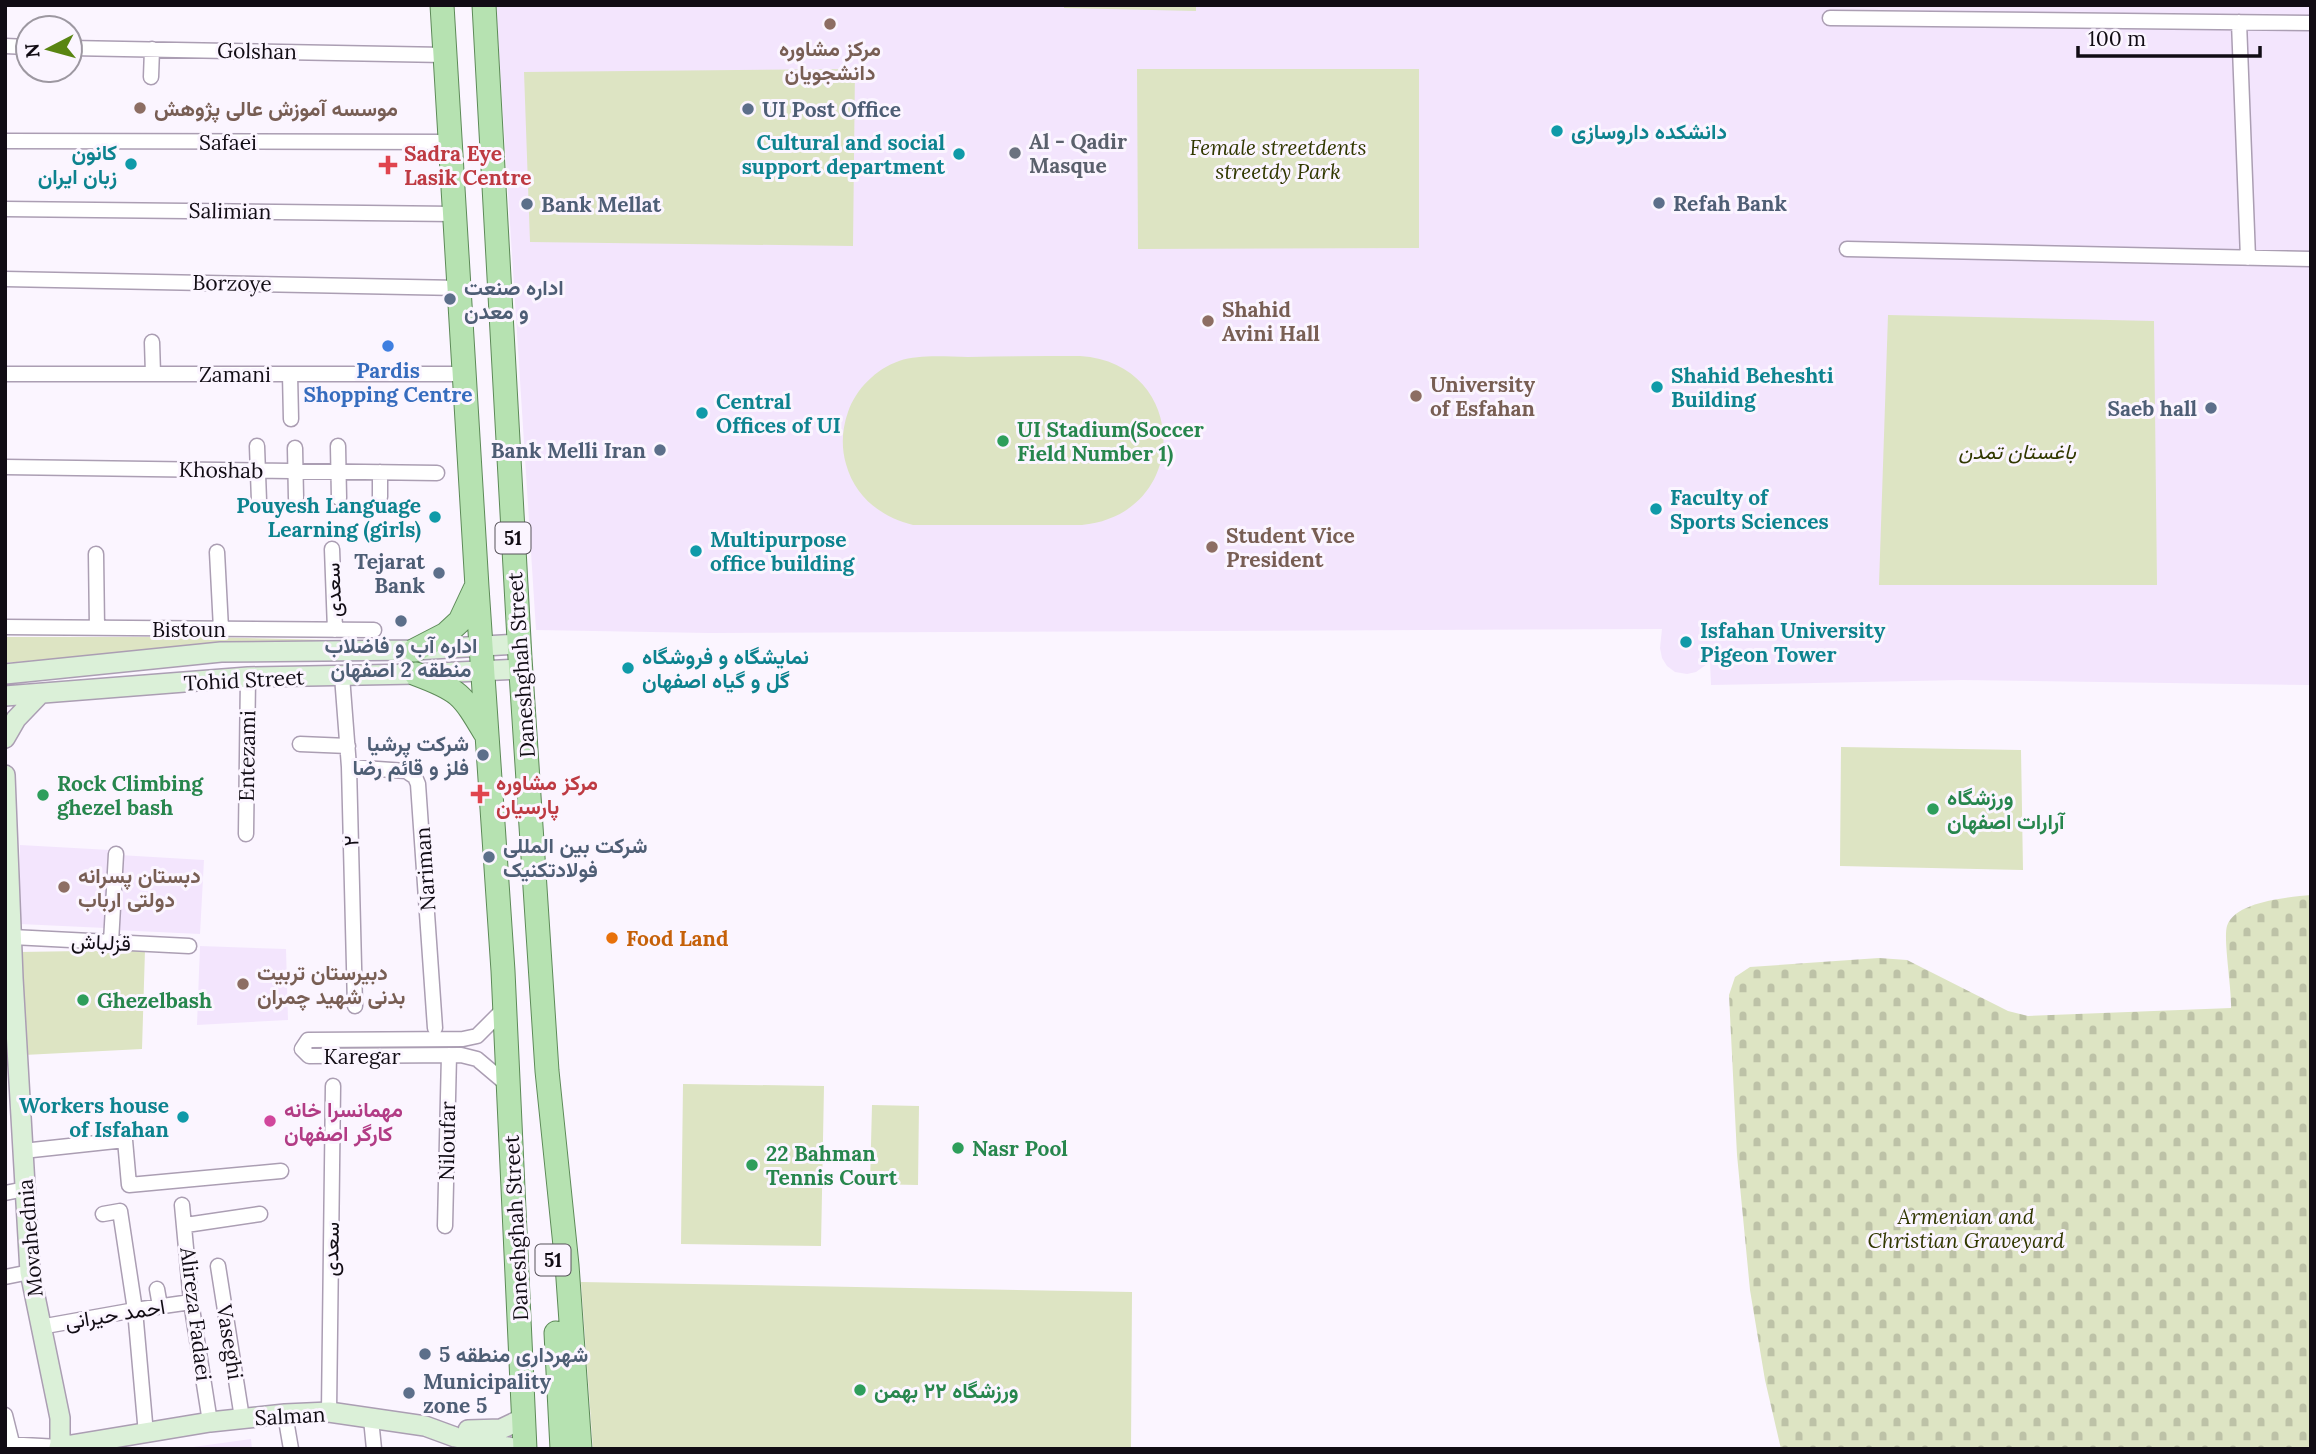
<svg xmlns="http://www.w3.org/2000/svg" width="2316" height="1454" font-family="Lora,Vazirmatn,serif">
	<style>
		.built { fill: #f3e5fd }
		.cemetery { fill: url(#cemetery-stones) }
		.green { fill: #dde4c3 }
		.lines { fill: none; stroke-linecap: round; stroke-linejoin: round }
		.street-casing { stroke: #ab9eb3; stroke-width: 17 }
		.secondary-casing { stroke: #ab9eb3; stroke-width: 22 }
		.primary-casing { stroke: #5d8a58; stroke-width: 25 }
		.street { stroke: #fff; stroke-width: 14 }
		.secondary { stroke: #dbf0d8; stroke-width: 19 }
		.primary { stroke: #b6e2b1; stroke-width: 23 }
		.education-dot { fill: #8d6e63; stroke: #fbf5ff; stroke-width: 2.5 }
		.service-dot { fill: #5c6f8a; stroke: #fbf5ff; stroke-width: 2.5 }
		.culture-dot { fill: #0f9aa8; stroke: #fbf5ff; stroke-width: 2.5 }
		.worship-dot { fill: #6b7280; stroke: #fbf5ff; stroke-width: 2.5 }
		.health-dot { fill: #e0444e; stroke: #fbf5ff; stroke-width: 2.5 }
		.shop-dot { fill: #3f7fe0; stroke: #fbf5ff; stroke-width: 2.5 }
		.leisure-dot { fill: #2e9e5b; stroke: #fbf5ff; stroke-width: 2.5 }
		.food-dot { fill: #e8710a; stroke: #fbf5ff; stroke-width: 2.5 }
		.hotel-dot { fill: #d1479c; stroke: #fbf5ff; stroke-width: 2.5 }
		.labels { text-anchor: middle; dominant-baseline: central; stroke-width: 6; stroke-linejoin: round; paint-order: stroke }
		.shield { fill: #fbf5ff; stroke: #57525a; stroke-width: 2 }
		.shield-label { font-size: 19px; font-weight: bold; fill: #110c14 }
		.education-label { font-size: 21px; font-weight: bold; fill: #785e54; stroke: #fbf5ff; text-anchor: start }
		.street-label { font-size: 21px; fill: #110c14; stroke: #fbf5ff }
		.service-label { font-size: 21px; font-weight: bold; fill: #4e5e75; stroke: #fbf5ff; text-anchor: start }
		.culture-label { font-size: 21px; font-weight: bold; fill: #0d838f; stroke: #fbf5ff; text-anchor: start }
		.worship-label { font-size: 21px; font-weight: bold; fill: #5b616d; stroke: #fbf5ff; text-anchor: start }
		.park-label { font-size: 21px; font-style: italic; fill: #313800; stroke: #fbf5ff }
		.health-label { font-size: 21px; font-weight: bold; fill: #be3a42; stroke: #fbf5ff; text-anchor: start }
		.shop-label { font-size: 21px; font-weight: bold; fill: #366cbe; stroke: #fbf5ff }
		.leisure-label { font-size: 21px; font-weight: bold; fill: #27864d; stroke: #fbf5ff; text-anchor: start }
		.food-label { font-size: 21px; font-weight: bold; fill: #c56008; stroke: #fbf5ff; text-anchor: start }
		.hotel-label { font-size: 21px; font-weight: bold; fill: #b23c85; stroke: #fbf5ff; text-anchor: start }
	</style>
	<defs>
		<pattern id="cemetery-stones" width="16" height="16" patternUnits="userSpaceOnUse" patternTransform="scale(1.75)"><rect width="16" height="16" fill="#dde4c3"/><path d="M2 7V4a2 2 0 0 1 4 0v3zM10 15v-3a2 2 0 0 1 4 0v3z" fill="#bdc2a7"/></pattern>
	</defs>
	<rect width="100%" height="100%" fill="#fbf5ff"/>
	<!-- built -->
	<path class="built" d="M496,5H2311V685L1962,680L1711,685L1710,662L1696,672L1687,674L1675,672L1667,666L1662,658L1660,648L1662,629L709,633L536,630Z
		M20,845L110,850L105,928L20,924Z
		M119,855L204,860L200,934L115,930Z
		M200,946L286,949L288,1020L197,1025Z
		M251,1439L252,1449H193V1447Z"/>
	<!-- cemetery -->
	<path class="cemetery" d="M2311,895V1449H1781L1765,1380L1750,1290L1737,1155L1729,995L1735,977L1750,967L1879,958L1907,960L2008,1011L2028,1016L2231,1008C2232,990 2223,939 2227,926C2235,901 2289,897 2311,895Z"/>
	<!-- green -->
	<path class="green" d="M1064,5H1196V11L1064,8Z
		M855,69L853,246L530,242L524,72Z
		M1137,69H1419V248L1138,249Z
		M1888,315L2154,321L2157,585H1879Z
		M1080,356C1190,363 1192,514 1082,525H913C881,517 855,497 846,464C841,447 842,429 848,412C856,389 876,369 899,361C921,354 946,357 968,357C1006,356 1043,356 1080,356Z
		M5,637H204L334,640L198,646L5,663Z
		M1841,747L2021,750L2023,870L1840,866Z
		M145,950L142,1049L24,1055L19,952Z
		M683,1084L824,1086L821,1246L681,1244Z
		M872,1105L919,1106L918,1185L870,1184Z
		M581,1282L1132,1292L1131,1449H593Z"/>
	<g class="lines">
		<!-- street casing -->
		<g class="street-casing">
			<path id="street" d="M1830,18L2311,23
				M2239,22L2248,258
				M5,46L28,47
				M70,48L445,55
				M151,77L152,49
				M5,141L450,142
				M5,209L455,214
				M1847,249L2311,259
				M5,279L459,288
				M152,342L153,374
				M5,374H464
				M290,374L291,419
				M257,446L259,501
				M338,446L339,498
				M295,448L296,498
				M5,467L437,473
				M380,472V497
				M332,549L335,630
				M217,552L221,629
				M96,554L97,628
				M5,627L374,630
				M342,676L349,767L355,1006
				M300,744L348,746
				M349,767L406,771L415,777L418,784L435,1028
				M246,834L248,677
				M12,937L189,946
				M111,942L116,854
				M505,1008L477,1036L463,1039L308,1040L302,1049L309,1056L461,1055L477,1059L509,1086
				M23,1151L125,1140L129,1185L281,1171
				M5,1193L25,1189
				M182,1205L191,1302L210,1422
				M103,1214L120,1211L135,1310L146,1434
				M186,1225L260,1214
				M445,1226L449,1055
				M218,1266L242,1418
				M5,1277L30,1272
				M157,1289L160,1306
				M40,1327L135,1310L191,1302
				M329,1412L333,1086
				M285,1414L291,1449
				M5,1415L12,1443
				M371,1419L374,1449
				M5,1444L59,1447"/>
		</g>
		<!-- secondary casing -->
		<g class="secondary-casing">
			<path id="secondary" d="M5,674L221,652L415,650L520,644
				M5,696L248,677L416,674L521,669
				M5,738L16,719L40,694
				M5,775L13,978L30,1272L60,1418V1449
				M468,1430L501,1429L524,1418
				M59,1447L210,1422L285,1414L329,1412L425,1426L455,1437L519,1449"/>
		</g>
		<!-- primary casing -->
		<g class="primary-casing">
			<path id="primary" d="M442,5L477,587L503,971L525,1449
				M484,5L520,658L547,1071L567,1265L580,1449
				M415,650L446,634L460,621L475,589
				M416,674C459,690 462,694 485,733
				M556,1333L562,1449"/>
		</g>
		<!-- street -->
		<use href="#street" class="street"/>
		<!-- secondary -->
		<use href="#secondary" class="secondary"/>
		<!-- primary -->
		<use href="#primary" class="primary"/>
	</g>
	<!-- markers -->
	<g class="education-dot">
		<circle cx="830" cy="24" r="7"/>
		<circle cx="140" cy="108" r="7"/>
		<circle cx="1208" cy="321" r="7"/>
		<circle cx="1416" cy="396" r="7"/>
		<circle cx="1212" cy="547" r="7"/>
		<circle cx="64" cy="887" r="7"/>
		<circle cx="243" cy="984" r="7"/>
	</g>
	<g class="service-dot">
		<circle cx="748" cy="109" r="7"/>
		<circle cx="1659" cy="203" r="7"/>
		<circle cx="527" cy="204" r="7"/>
		<circle cx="450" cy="299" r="7"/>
		<circle cx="2211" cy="408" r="7"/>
		<circle cx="660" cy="450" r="7"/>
		<circle cx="439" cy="573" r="7"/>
		<circle cx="401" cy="621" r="7"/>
		<circle cx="483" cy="755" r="7"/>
		<circle cx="489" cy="857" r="7"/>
		<circle cx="425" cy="1354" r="7"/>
		<circle cx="409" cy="1393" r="7"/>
	</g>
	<g class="culture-dot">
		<circle cx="1557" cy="131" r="7"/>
		<circle cx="959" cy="154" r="7"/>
		<circle cx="131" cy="164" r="7"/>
		<circle cx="1657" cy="387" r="7"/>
		<circle cx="702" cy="413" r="7"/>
		<circle cx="1656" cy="509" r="7"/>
		<circle cx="435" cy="517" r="7"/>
		<circle cx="696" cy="551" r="7"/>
		<circle cx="1686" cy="642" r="7"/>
		<circle cx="628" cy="668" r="7"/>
		<circle cx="183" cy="1117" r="7"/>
	</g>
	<circle class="worship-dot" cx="1015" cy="153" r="7"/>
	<g class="health-dot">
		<path d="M384.5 154.5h7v7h7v7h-7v7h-7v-7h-7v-7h7z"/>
		<path d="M476.5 783.5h7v7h7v7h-7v7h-7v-7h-7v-7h7z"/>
	</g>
	<circle class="shop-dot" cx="388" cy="346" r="7"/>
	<g class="leisure-dot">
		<circle cx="1003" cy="441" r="7"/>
		<circle cx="43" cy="795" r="7"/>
		<circle cx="1933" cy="809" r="7"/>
		<circle cx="83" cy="1000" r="7"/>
		<circle cx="958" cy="1148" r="7"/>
		<circle cx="752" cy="1165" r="7"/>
		<circle cx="860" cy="1390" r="7"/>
	</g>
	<circle class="food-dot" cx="612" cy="938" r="7"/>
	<circle class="hotel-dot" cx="270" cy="1121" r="7"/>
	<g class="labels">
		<!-- shield labels -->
		<g class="shield">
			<rect x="495.5" y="522.5" width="35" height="31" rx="5"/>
			<rect x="535.5" y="1244.5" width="35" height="31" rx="5"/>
		</g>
		<g class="shield-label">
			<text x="513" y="538">51</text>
			<text x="553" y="1260">51</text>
		</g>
		<!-- education labels -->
		<g class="education-label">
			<text x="830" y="48" text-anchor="middle">مرکز مشاوره<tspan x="830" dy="24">دانشجویان</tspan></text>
			<text x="154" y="108">موسسه آموزش عالی پژوهش</text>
			<text x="1222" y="309">Shahid<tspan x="1222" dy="24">Avini Hall</tspan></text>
			<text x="1430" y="384">University<tspan x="1430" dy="24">of Esfahan</tspan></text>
			<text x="1226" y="535">Student Vice<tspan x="1226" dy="24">President</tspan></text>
			<text x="78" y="875">دبستان پسرانه<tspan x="78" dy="24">دولتی ارباب</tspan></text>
			<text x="257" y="972">دبیرستان تربیت<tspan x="257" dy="24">بدنی شهید چمران</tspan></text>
		</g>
		<!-- street labels -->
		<g class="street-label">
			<text transform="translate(257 51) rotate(1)">Golshan</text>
			<text x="228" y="142">Safaei</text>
			<text transform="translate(230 211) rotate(1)">Salimian</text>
			<text transform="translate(232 283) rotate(1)">Borzoye</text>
			<text x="235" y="374">Zamani</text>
			<text transform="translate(221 470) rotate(1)">Khoshab</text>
			<text transform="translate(333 590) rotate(-92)">سعدی</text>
			<text x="189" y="629">Bistoun</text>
			<text transform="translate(521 665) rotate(-94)">Daneshghah Street</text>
			<text transform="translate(244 680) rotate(-3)">Tohid Street</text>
			<text transform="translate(247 756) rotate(-89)">Entezami</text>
			<text transform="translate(351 841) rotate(-91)">۲</text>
			<text transform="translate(425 869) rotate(-94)">Nariman</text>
			<text transform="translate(101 942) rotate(3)">قزلباش</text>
			<text x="362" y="1056">Karegar</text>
			<text transform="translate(447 1141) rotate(-89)">Niloufar</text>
			<text transform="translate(516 1228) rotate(-93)">Daneshghah Street</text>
			<text transform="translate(30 1238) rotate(-95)">Movahednia</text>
			<text transform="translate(331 1249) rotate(-89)">سعدی</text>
			<text transform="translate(115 1314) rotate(-9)">احمد حیرانی</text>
			<text transform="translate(196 1314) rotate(83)">Alireza Fadaei</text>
			<text transform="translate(230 1342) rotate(81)">Vaseghi</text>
			<text transform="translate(290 1416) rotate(-3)">Salman</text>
		</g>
		<!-- service labels -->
		<g class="service-label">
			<text x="762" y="109">UI Post Office</text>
			<text x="1673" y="203">Refah Bank</text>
			<text x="541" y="204">Bank Mellat</text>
			<text x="464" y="287">اداره صنعت<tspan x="464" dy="24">و معدن</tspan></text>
			<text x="2197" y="408" text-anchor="end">Saeb hall</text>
			<text x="646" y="450" text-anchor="end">Bank Melli Iran</text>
			<text x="425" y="561" text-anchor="end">Tejarat<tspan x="425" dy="24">Bank</tspan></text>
			<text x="401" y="645" text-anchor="middle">اداره آب و فاضلاب<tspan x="401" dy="24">منطقه 2 اصفهان</tspan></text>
			<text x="469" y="743" text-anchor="end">شرکت پرشیا<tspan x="469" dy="24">فلز و قائم رضا</tspan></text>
			<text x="503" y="845">شرکت بین المللی<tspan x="503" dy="24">فولادتکنیک</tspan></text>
			<text x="439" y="1354">شهرداری منطقه 5</text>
			<text x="423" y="1381">Municipality<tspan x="423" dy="24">zone 5</tspan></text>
		</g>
		<!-- culture labels -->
		<g class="culture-label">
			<text x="1571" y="131">دانشکده داروسازی</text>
			<text x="945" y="142" text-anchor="end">Cultural and social<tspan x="945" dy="24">support department</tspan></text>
			<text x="117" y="152" text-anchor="end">کانون<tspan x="117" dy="24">زبان ایران</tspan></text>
			<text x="1671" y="375">Shahid Beheshti<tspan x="1671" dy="24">Building</tspan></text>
			<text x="716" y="401">Central<tspan x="716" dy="24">Offices of UI</tspan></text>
			<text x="1670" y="497">Faculty of<tspan x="1670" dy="24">Sports Sciences</tspan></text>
			<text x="421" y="505" text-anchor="end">Pouyesh Language<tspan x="421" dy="24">Learning (girls)</tspan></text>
			<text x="710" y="539">Multipurpose<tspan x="710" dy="24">office building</tspan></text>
			<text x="1700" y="630">Isfahan University<tspan x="1700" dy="24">Pigeon Tower</tspan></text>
			<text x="642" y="656">نمایشگاه و فروشگاه<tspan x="642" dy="24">گل و گیاه اصفهان</tspan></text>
			<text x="169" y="1105" text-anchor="end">Workers house<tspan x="169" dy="24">of Isfahan</tspan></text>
		</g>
		<!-- worship labels -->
		<g class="worship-label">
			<text x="1029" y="141">Al - Qadir<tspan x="1029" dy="24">Masque</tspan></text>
		</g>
		<!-- park labels -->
		<g class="park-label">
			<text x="1278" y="147">Female streetdents<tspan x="1278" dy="24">streetdy Park</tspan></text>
			<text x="2017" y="451">باغستان تمدن</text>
			<text x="1966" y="1216">Armenian and<tspan x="1966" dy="24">Christian Graveyard</tspan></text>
		</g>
		<!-- health labels -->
		<g class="health-label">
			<text x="404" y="153">Sadra Eye<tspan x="404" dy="24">Lasik Centre</tspan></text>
			<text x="496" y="782">مرکز مشاوره<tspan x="496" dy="24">پارسیان</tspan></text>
		</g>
		<!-- shop labels -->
		<g class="shop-label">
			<text x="388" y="370">Pardis<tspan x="388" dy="24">Shopping Centre</tspan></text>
		</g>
		<!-- leisure labels -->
		<g class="leisure-label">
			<text x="1017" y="429">UI Stadium(Soccer<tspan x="1017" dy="24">Field Number 1)</tspan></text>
			<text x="57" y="783">Rock Climbing<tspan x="57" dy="24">ghezel bash</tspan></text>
			<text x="1947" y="797">ورزشگاه<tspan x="1947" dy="24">آرارات اصفهان</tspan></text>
			<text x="97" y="1000">Ghezelbash</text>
			<text x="972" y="1148">Nasr Pool</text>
			<text x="766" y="1153">22 Bahman<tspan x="766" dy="24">Tennis Court</tspan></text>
			<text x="874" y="1390">ورزشگاه ۲۲ بهمن</text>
		</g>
		<!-- food labels -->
		<g class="food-label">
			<text x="626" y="938">Food Land</text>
		</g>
		<!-- hotel labels -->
		<g class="hotel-label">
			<text x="284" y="1109">مهمانسرا خانه<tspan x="284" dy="24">کارگر اصفهان</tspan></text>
		</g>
	</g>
	<!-- border -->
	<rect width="2316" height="1454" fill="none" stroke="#110c14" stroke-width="14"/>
	<!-- north arrow -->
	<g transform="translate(49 49) rotate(264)"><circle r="33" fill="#fbf5ff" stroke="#9d98a1" stroke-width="2"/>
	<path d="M0-5L12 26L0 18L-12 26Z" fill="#598512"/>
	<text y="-10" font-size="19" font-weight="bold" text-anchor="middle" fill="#110c14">N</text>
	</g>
	<!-- scale -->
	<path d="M2078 46v10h182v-10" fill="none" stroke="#110c14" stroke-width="3.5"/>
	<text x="2088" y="46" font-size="21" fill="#110c14" stroke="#fbf5ff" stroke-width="5" paint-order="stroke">100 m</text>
</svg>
